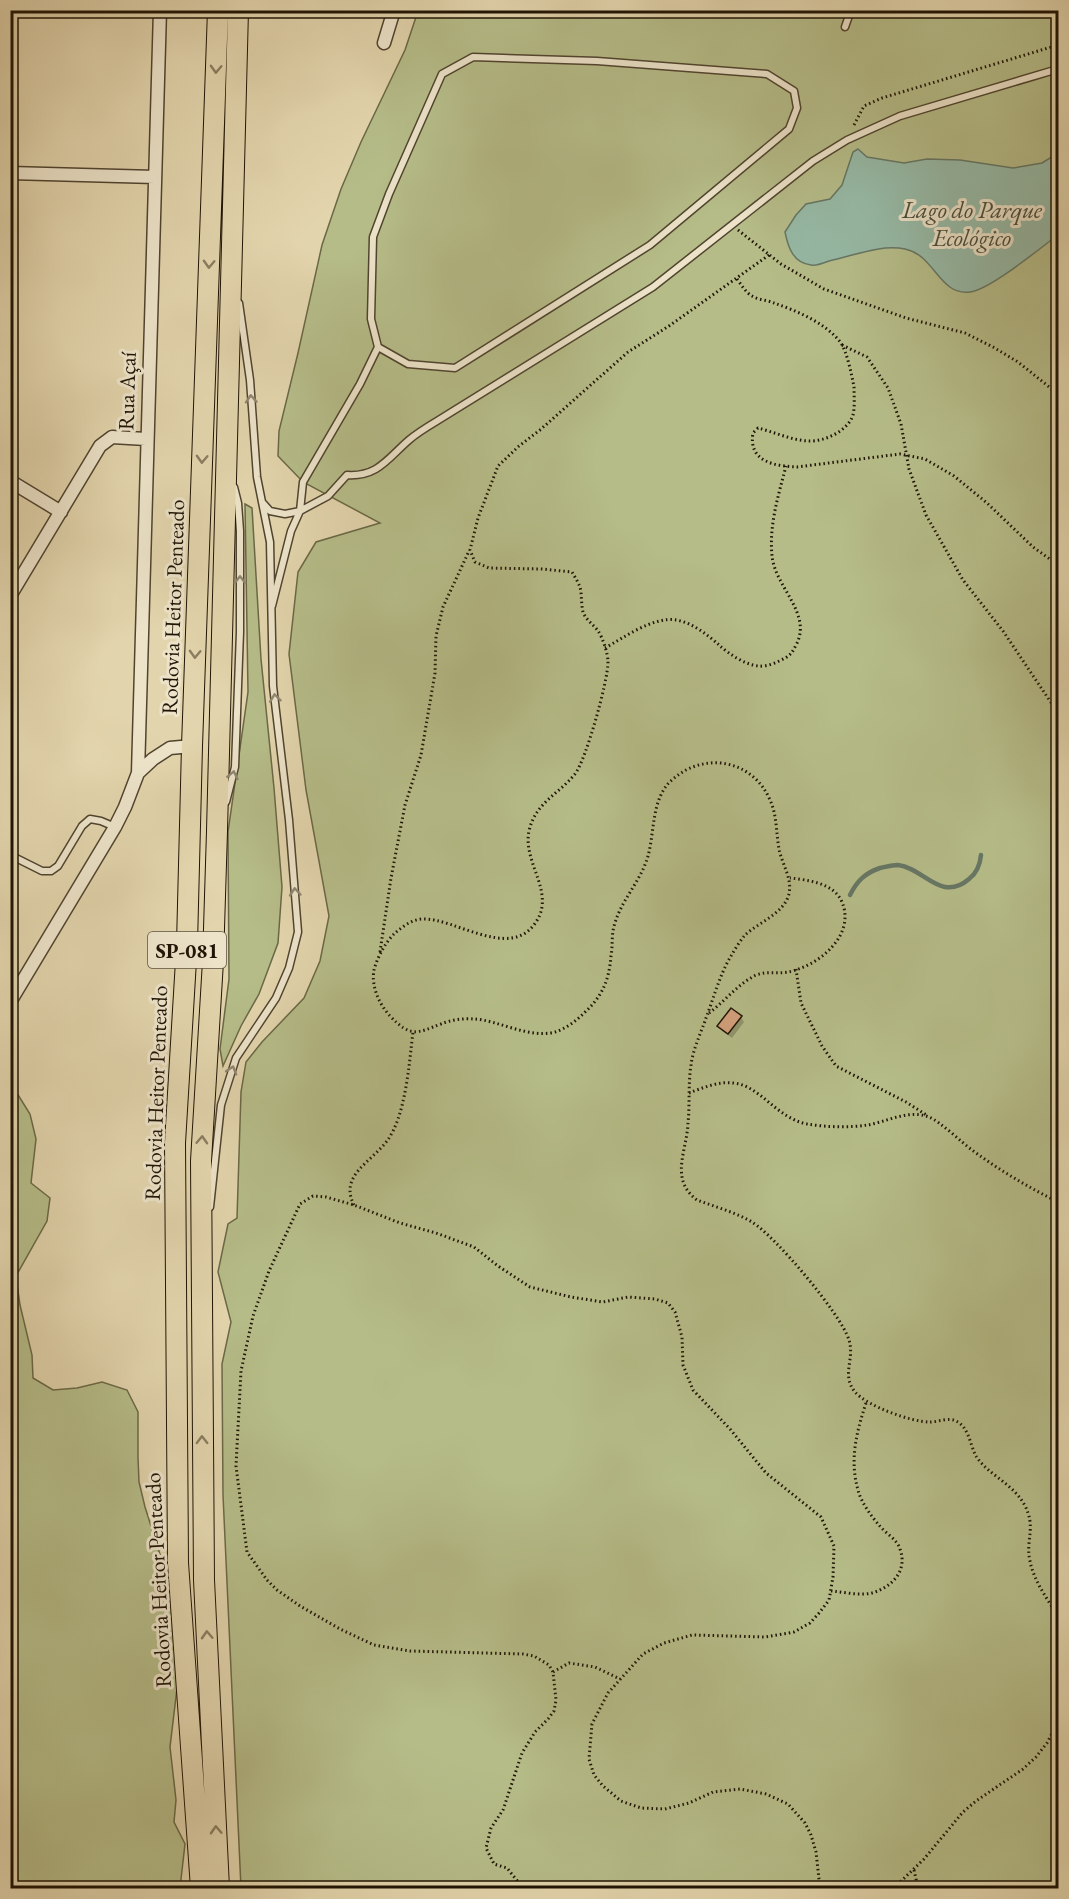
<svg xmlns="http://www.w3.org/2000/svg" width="1069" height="1899" font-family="'EB Garamond',serif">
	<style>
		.green { fill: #b5bc88; stroke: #6a6846; stroke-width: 1.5 }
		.water { fill: #96b9a5; stroke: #667765; stroke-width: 1.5 }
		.shadow { fill: #0003 }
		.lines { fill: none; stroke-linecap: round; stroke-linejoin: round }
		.stream { stroke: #667765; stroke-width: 4.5 }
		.building { fill: #d4a07d; stroke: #1f1405; stroke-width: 1.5 }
		.lane-casing { stroke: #50442f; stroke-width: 9 }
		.street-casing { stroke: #50442f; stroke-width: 15 }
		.primary-casing { stroke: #1f1405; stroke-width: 22 }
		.path { stroke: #1f1405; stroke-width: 3; stroke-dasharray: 1.5 3; stroke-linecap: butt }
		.lane { stroke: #ece3c9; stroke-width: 6 }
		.street { stroke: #ece3c9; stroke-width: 12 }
		.primary { stroke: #e2d4ac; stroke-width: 20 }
		.oneway { stroke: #8a7e61 }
		.oneway2 { stroke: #908671 }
		.labels { text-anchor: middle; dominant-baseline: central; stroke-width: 6; stroke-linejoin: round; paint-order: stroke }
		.shield { fill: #ece3c9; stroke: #5c5240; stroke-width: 1.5 }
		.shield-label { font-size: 21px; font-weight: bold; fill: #1f1405 }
		.street-label { font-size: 22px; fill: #1f1405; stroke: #ece3c9 }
		.water-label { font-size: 24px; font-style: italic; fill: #494e3d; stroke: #ece3c9 }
	</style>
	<rect width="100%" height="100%" fill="#e2d4ac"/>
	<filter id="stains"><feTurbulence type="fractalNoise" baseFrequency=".00333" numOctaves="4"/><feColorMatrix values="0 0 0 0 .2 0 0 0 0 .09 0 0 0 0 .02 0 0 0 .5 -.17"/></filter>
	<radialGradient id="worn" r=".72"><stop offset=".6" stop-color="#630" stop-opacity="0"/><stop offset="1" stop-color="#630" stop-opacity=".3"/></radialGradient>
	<!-- green -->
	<path class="green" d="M418,11H1058V1888H241L223,1495L222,1364L231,1322L218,1272L228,1224L237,1218L241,1092L246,1062L262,1042L304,998L320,961L329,916L306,790L289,654L298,572L316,542L380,523L303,482L278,456L279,431L298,353L322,245L341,189L361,142L405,50Z
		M245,504L252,508L261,659L274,788L282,887L278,943L259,994L241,1026L223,1066L220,1049L229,979L228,832L248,692Z
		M11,1089L15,1090L30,1114L36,1139L31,1183L50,1198L47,1221L16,1276L20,1305L32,1355L33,1378L53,1390L77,1388L102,1382L127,1390L138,1412V1458L139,1482L145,1507L189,1646L178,1680L170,1747L176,1800L174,1822L185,1844L180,1888H11Z"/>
	<!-- water -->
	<path class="water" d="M858,149L867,157L904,163L927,159L960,160L1013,168L1042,163L1058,153V235C1040,248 990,290 970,292C939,296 935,255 905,249C880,244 853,256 829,261C824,263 816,266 811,265C793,263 788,247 785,232L796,215L806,204L830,199L842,185L853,152Z"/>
	<!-- shadow -->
	<path class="shadow" d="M741,1017L744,1022L732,1038L722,1031L719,1026Z"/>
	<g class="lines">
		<!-- stream -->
		<path class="stream" d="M850,895C857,881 865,873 880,868C885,867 892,865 898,865C924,868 941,903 969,879C977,873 980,865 981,855"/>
	</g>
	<!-- building -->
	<path class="building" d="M731,1008L742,1016L728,1034L717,1026Z"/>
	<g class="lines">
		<!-- lane casing -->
		<g class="lane-casing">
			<path id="lane" d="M845,27L851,10
				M262,502L270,511L285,514L300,511L328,496L347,475C378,477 388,458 409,440C417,433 427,427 437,421L653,287L813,161L847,140L900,116L1058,69
				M272,606L291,531L300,511L303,482L360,384L378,347L371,319L373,237L389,194L442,74L473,57L597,61L767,74L794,91L797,108L789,129L650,245L455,368L408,364L378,347
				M226,802L235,767L240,632V531L238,503L234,487
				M10,855L42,871H51L58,866L82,826L90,819L101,821L115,827
				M210,1207L221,1105L236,1058L276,998L289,968L298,932L289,820L273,686L270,542L257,477L250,380L239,303"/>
		</g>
		<!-- street casing -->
		<g class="street-casing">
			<path id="street" d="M384,43L394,10
				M10,173L155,177
				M10,481L61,512
				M10,596L100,446L112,437L146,439
				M138,773L153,759L170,748L192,746
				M10,1002L115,827L125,807L138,773L160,10"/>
		</g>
		<!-- primary casing -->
		<g class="primary-casing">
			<path id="primary" d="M201,1888L178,1563L175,1143L187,944L192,746L218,10
				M219,1888L204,1580L201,1161L213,961L217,831L238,10"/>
		</g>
		<!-- path -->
		<path class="path" d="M854,125L864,106L882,98L1058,45
			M738,230L781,264L824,289L906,318L965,333L993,347L1018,362L1058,394
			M769,255L669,326L628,352L540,430L519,446L498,466L478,518L470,550L475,562L489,568L542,569L572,572C575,577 578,582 580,587C582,595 581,604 583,612C586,620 593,624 598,631C603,638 608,654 608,662C608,681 586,760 575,774C559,794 535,803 529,831C522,864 559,895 533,926C507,958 454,918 423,919C412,919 402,927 394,934C385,943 377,958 374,970C371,986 379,1004 390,1016C411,1038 417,1033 441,1024C450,1020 464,1018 474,1019C498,1020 529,1039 555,1032C565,1029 576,1021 583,1014C602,997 609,981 611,956C613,945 611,934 615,923C622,899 641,881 648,856C655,831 651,797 673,779C705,751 753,760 770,800C777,815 776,832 779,849C782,865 794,880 788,897C782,914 758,923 745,935C740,941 735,949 731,956C720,974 714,997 706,1018C701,1033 693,1049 691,1065C688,1084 690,1104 688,1123C687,1151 669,1179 697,1200C715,1207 735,1212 752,1222C775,1236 841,1314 849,1340C855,1359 841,1375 855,1392C867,1406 911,1422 930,1422C938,1422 949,1417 956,1421C969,1427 970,1445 976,1456C987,1474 1012,1483 1024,1504C1037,1527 1025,1540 1030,1561C1034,1582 1048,1599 1058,1617
			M737,279C741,284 746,293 752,296C758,300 768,300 774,303C797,311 826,323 841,343C847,352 852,376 854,387C854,396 855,407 853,415C848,431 824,442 808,441C791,440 774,432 758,428L753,433C748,462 775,466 797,467L900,454L925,459L954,476L987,503L1033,547L1058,565
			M842,345L867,357L888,388L901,424L909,469L926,515L963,580L1003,631L1054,707L1058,743
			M605,648C623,638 654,616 676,620C691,622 708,635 719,645C729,654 745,665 759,666C767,667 778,662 785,658C791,655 793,651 796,645C813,614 775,587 772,556C769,525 778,497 786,466
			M380,952L391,878L405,805L421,755L427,720L435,673L436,636L443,607L469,551
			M796,969L801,1003L822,1046L836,1066L906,1102L928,1116
			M709,1013C725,1001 738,984 756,975C767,971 777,974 788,972C819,966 856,935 842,902C834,883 808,880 790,878
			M689,1093C702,1088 719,1081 733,1083C760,1085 776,1118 807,1124C825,1127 849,1128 867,1125C887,1122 908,1109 929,1117C941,1122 961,1142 972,1150C999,1170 1028,1187 1058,1202
			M354,1205C339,1176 370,1163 387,1141C406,1115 409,1064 413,1032
			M831,1591C844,1592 859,1596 872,1593C892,1587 908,1571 900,1549C897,1539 885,1533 879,1525C871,1516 861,1502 858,1490C849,1459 857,1430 867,1400
			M553,1672L569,1663L595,1667L620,1679
			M914,1870L918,1888
			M523,1888L507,1868L494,1864L486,1848L491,1828L503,1810L522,1753L535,1732L548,1719L554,1711L556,1700L553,1672L549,1665L534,1656L523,1654L410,1651L374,1645L340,1629L300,1606L277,1590L267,1580L247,1552L236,1466L241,1371L253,1316L269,1271L300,1204L313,1196L326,1197L354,1205L400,1223L436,1233L474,1247L498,1266L530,1287L571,1297L603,1302L628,1297L655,1299L668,1303L675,1312L682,1337L683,1365L693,1390L730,1429L766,1473L821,1517L834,1546L833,1577L829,1600L820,1612L810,1623L794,1632L765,1637L692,1635L664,1643L643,1654L608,1693L592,1724L589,1759L594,1775L603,1786L621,1801L641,1808L665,1809L689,1803L713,1792L740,1789L766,1794L788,1804L805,1823L811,1835L816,1852L820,1888
			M894,1888L924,1859L963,1812L976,1801L1023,1769L1036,1757L1047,1743L1058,1722"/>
		<!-- lane -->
		<use href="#lane" class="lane"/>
		<!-- street -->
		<use href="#street" class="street"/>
		<!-- primary -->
		<use href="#primary" class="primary"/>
	</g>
	<!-- one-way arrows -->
	<defs><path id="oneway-chevron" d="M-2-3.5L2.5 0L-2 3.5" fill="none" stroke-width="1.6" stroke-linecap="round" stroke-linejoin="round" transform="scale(1.5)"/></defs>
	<g class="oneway">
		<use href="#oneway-chevron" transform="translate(216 69) rotate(92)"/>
		<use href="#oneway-chevron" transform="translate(209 264) rotate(92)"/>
		<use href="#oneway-chevron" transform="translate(202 459) rotate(92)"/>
		<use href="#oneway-chevron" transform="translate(195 654) rotate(92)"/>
		<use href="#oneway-chevron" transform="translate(202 1140) rotate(-87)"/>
		<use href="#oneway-chevron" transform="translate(202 1440) rotate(-91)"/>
		<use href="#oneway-chevron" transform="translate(207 1635) rotate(-93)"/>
		<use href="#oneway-chevron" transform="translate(216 1830) rotate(-93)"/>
	</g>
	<g class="oneway2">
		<use href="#oneway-chevron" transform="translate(251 399) rotate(-94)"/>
		<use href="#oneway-chevron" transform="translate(240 580) rotate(-90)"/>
		<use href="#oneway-chevron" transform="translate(275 698) rotate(-97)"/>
		<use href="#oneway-chevron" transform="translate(233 775) rotate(-78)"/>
		<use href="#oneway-chevron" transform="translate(295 892) rotate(-95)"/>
		<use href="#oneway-chevron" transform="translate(232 1070) rotate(-73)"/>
	</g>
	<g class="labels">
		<!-- shield labels -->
		<rect class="shield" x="148" y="932" width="78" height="36" rx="4.5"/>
		<g class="shield-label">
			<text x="187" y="950">SP-081</text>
		</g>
		<!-- street labels -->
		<g class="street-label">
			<text transform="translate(127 391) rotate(-88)">Rua Açaí</text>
			<text transform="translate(173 607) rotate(-88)">Rodovia Heitor Penteado</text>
			<text transform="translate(156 1093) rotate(-88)">Rodovia Heitor Penteado</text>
			<text transform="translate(158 1580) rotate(-93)">Rodovia Heitor Penteado</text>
		</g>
		<!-- water labels -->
		<g class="water-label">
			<text x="972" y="209">Lago do Parque<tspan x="972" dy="28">Ecológico</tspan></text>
		</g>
	</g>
	<!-- margin -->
	<rect width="1069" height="1899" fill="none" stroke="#e2d4ac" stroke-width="36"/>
	<rect x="12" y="12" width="1045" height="1875" fill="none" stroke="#1f1405" stroke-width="3"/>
	<rect x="18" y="18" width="1033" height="1863" fill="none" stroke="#1f1405" stroke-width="1.5"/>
	<rect width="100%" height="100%" filter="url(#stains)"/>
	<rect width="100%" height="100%" fill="url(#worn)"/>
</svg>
